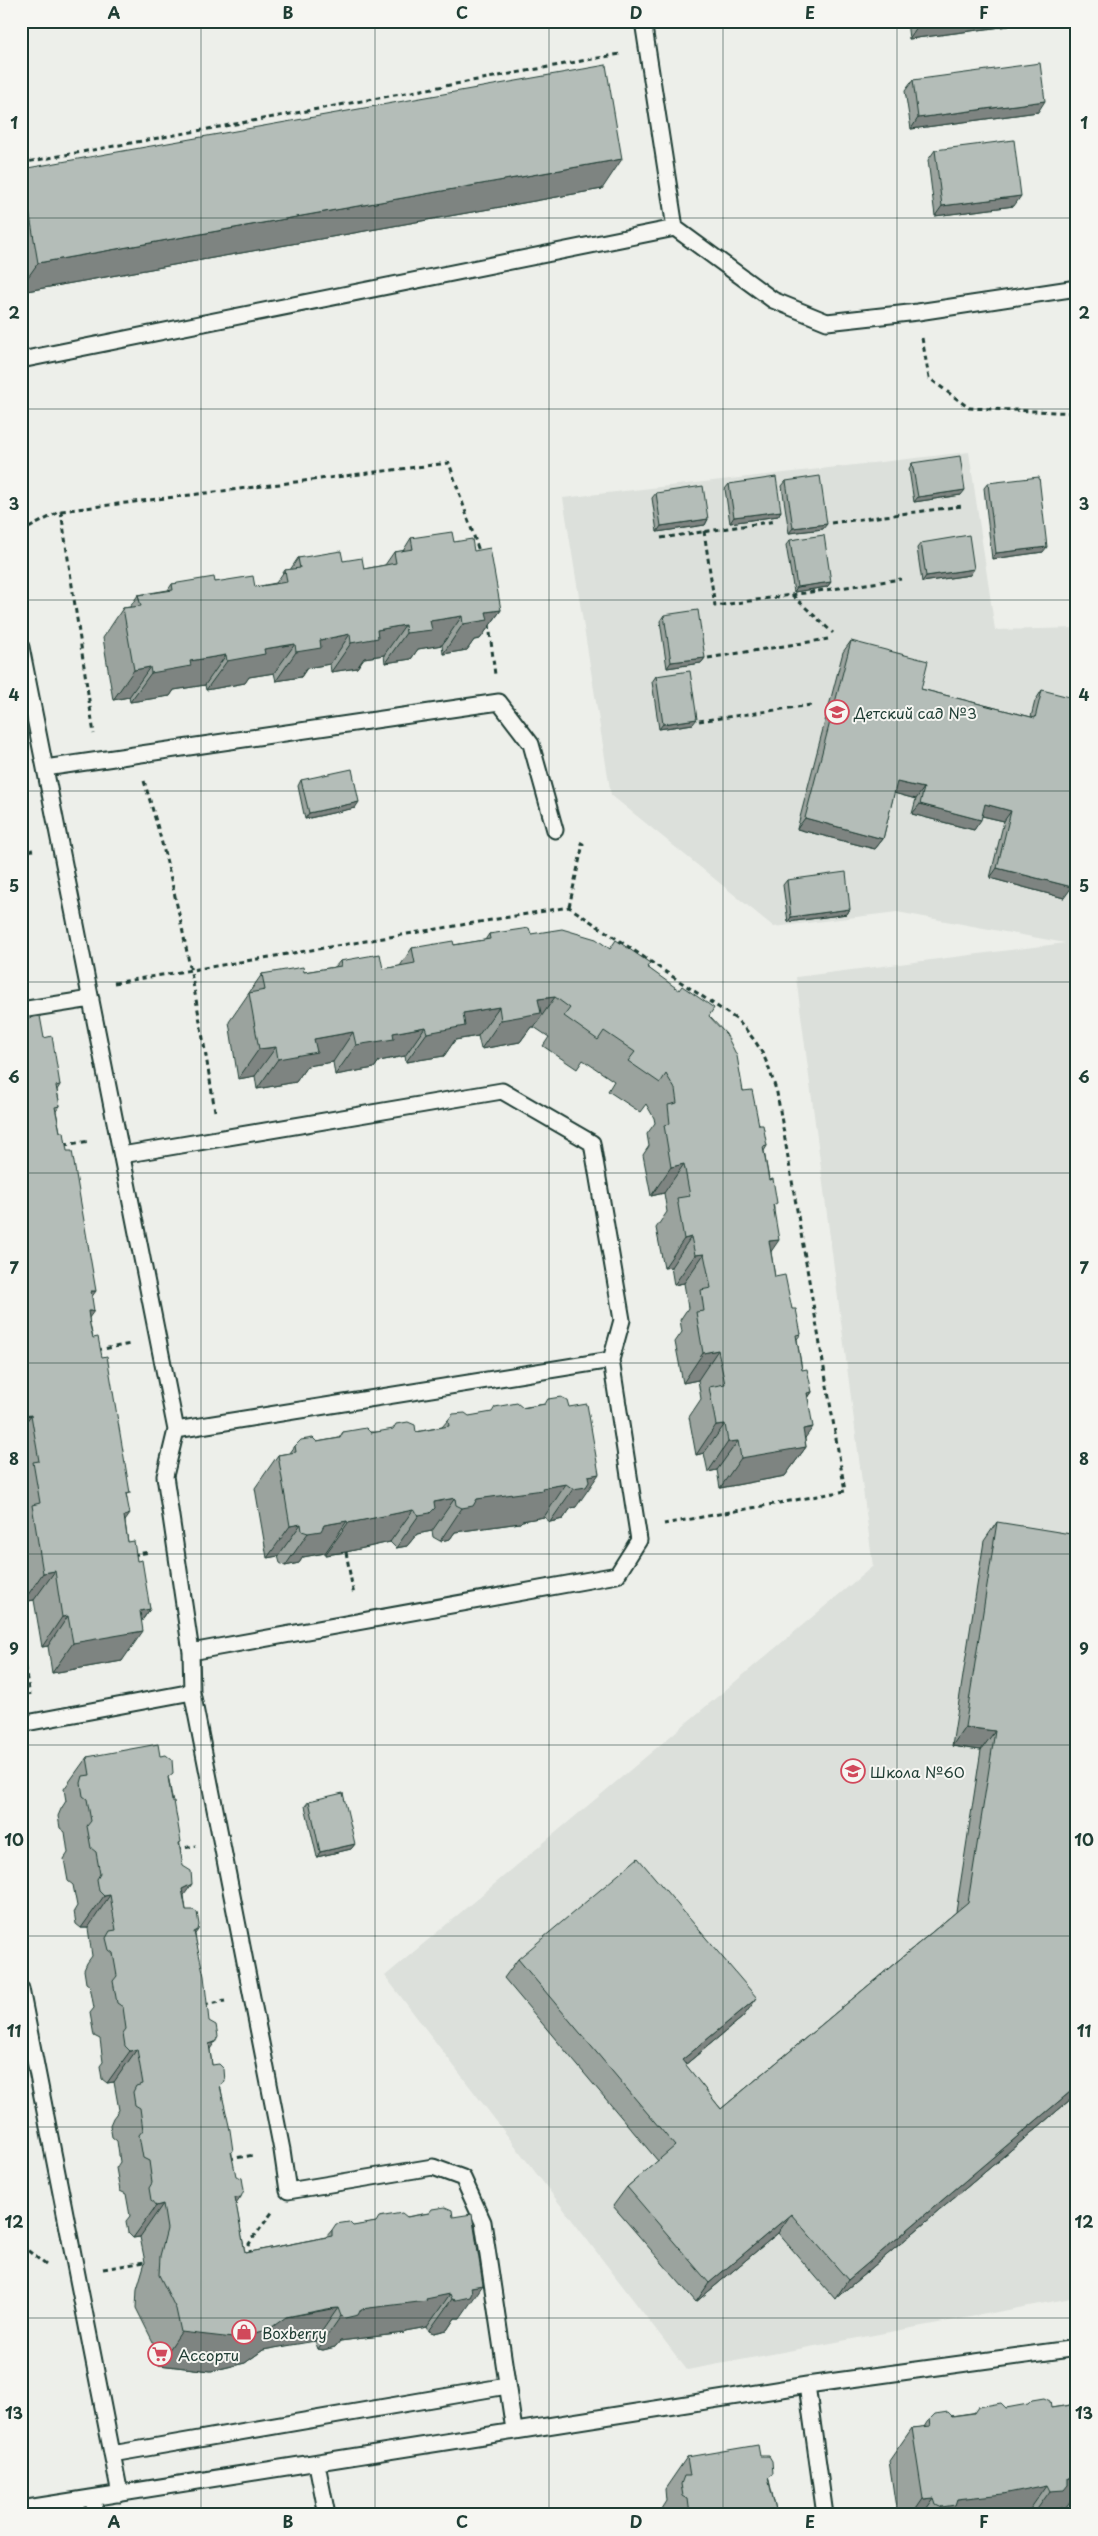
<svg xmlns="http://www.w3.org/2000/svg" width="1098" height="2536" font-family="'Playpen Sans',sans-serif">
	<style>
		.built { fill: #dce0db }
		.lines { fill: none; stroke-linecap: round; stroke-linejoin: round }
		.lane-casing { stroke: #1f3d34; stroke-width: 19 }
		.path { stroke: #1f3d34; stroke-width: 3; stroke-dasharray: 5 4; stroke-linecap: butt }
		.lane { stroke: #f6f6f2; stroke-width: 15 }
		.wall { fill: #9ba39e; stroke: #1f3d34 }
		.shaded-wall { fill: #7e8481; stroke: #1f3d34 }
		.building { fill: #b4bdb8; stroke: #1f3d34 }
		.grid { fill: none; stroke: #1f3d34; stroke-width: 1; stroke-opacity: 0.55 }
		.labels { text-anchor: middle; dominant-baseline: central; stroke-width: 4; stroke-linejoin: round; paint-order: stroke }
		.poi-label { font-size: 15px; fill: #1f3d34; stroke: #f6f6f2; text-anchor: start }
		.neatline { fill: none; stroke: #1f3d34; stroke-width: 2 }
		.grid-label { font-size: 16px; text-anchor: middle; font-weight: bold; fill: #1f3d34 }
	</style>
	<rect width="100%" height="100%" fill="#edefea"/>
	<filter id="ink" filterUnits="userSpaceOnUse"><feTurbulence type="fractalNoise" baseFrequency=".02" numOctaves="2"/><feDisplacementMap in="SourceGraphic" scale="10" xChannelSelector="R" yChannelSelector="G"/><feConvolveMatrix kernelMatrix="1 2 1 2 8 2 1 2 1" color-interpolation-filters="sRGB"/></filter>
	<g filter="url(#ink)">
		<!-- built -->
		<path class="built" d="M969,452L995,630L1077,628V934L1067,943L1077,942V2297L687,2370L385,1976L873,1566L796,977L1065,943L897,912L774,927L611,795L563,498Z"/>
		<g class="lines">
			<!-- lane casing -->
			<g class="lane-casing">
				<path id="lane" d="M675,228L773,300L827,322L918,312L1077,288
					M21,360L675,228L643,21
					M21,647L176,1430L165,1476L191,1652L192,1692L282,2150L288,2191L433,2167L463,2178L483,2222L514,2430
					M45,768L499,702L531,744L555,830
					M21,1010L91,999
					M122,1155L502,1091L592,1143L622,1320L611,1360
					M176,1430L611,1360L639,1540L617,1575L191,1652
					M21,1724L192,1692
					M21,1989L120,2494
					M807,2385L825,2515
					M112,2454L507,2386
					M317,2464L327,2515
					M93,2498L96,2515
					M21,2509L807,2385L1077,2348"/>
			</g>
			<!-- path -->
			<path class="path" d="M21,163L620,54
				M922,338L929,378L969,408L1077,413
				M61,511L94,734
				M831,523L962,506
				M704,531L715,606L901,579
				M21,532L61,511L449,463L480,554
				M661,538L776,521
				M792,595L833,633
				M489,624L495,675
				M708,658L828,639
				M699,721L811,705
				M144,781C178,889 197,1000 215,1111
				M21,852L33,850
				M569,907L583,844L579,842
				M114,983L569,907L736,1019C762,1046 766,1058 777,1093L845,1491L664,1524
				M64,1145L90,1141
				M97,1350L131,1344
				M346,1552L354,1596
				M133,1555L149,1552
				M21,1649L30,1695
				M177,1849L196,1846
				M204,2005L225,2001
				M229,2159L254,2155
				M21,2245L46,2265
				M251,2255L249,2244L273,2211
				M103,2269L145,2262"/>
			<!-- lane -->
			<use href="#lane" class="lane"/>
		</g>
		<!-- wall -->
		<path class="wall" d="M907,21H1013L1009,26L909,39Z
			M913,80L1038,112L911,129L905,91Z
			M935,150L1014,206L935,216L928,160Z
			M22,169L602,189L21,292Z
			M912,463L961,495L914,502L909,469Z
			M786,481L823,529L789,533L782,486Z
			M988,483L1043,552L992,559L984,488Z
			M729,484L781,511L778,516L730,523L725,489Z
			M656,493L708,519L705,525L657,532L652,498Z
			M411,538L454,542L474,551L501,610L480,639L474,640L467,650L443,654L442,645L418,649L411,659L385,663L384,655L364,658L357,668L331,672L330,664L307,668L301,677L276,681L274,673L249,677L245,683L206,690L205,685L174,690L170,696L130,702L129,697L113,700L103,638L123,608L130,607L138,595L168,590L172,584L215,582L255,587L276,583L285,570H290L298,558L343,561L364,569L385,565L394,552L403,551Z
			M790,540L831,582L827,587L794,592L786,545Z
			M921,543L970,575L922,582L917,548Z
			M664,615L705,658L701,663L667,668L660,621Z
			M851,641L921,689L1031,717L1035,701L1042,690L1064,898L990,878L1004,821L982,816L974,830L912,814L916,799L894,793L883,839L875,849L797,829L843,652Z
			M656,676L693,724L659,729L652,682Z
			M301,780L355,808L305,819L298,786Z
			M787,880L850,909L847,914L788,922L783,885Z
			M489,934H531L610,949L647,967L709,1016L759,1125L767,1146L764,1151L774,1208L771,1252L775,1277L792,1309L801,1334L797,1339L802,1370L812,1392L808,1398L805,1439L806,1447L785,1476L720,1488L717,1470L708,1472L704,1453L696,1455L689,1417L701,1399L698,1380L683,1383L675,1342L682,1332L680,1320L688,1308L684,1283L674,1285L671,1267L664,1268L656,1228L667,1212L664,1193L651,1196L643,1155L649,1146L647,1134L655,1123L654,1118L646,1104L640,1112L608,1091L614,1081L583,1060L577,1069L543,1046L549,1037L534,1027H531L520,1042L481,1049L478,1036L455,1040L444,1056L406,1062L405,1056L379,1061L374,1068L335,1075L333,1062L307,1066L296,1082L257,1089L255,1076L238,1079L229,1022L262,974L304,972L335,967L340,961L383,969L400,966L412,948L454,945L485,940Z
			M21,1019L44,1038L60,1085L57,1090L60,1106L56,1111L92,1297L89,1318L90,1325L127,1498L125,1522L128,1542L137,1561L150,1609L141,1622L122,1661L52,1673L48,1646L42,1647L34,1600L23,1602L21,1593Z
			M561,1397L576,1507L571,1508L563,1519L550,1522L544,1517L522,1521L520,1523L455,1532L450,1539L440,1541L433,1537L432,1531L417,1534L407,1546L396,1548L390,1542L346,1552L325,1555V1553L303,1557L299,1563L285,1566L280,1563L278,1556L267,1558L255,1488L278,1455L290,1453L295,1446L339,1438L343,1432H416L442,1427L448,1420L545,1404Z
			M997,1522L1077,2094L835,2299L778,2233L696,2302L613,2206L627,2187L658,2161L504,1978L518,1959L743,2017L685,2065L721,2109L956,1912L981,1750L952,1746L984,1541Z
			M160,1756L169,1780L180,1845L184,1895L186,1910L198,1930L195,1934L210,2050L212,2065L221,2089L232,2154L236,2205L245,2253L326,2237L332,2230L429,2213L460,2318H455L447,2330L434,2333L429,2331L427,2327L405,2331L404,2333L340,2341L335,2347L323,2350L318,2349L315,2341L305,2342L263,2350L245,2363L211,2371L159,2365L153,2342L136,2308L137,2289L145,2262L140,2237L133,2238L128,2233L126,2221L130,2216L126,2194L120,2191L116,2168L120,2162L117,2141L112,2137L110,2125L113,2118L119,2110L114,2082L107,2083L102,2079L100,2066L103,2062L100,2039L94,2036L90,2013L94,2008L90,1986L86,1983L84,1970L87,1963L92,1956L88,1928H81L76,1924L74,1911L77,1906L73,1885L68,1881L64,1859L68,1853L65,1832L60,1828L58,1816L61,1809L66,1801L64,1789L87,1757Z
			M309,1801L355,1844L351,1849L317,1857L305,1806Z
			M1077,2404V2515H1068L1066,2507L1051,2510L1047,2515H897L889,2461L912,2428L925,2427L930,2419L1006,2408H1051Z
			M760,2456L769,2480L777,2515H658L661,2509L666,2501L665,2489L687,2457Z"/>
		<!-- shaded-wall -->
		<path class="shaded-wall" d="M940,21H1013L1009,26L909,39L919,24Z
			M1045,101L1038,112L911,129L918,118Z
			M622,159L602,189L21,292V287L38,263Z
			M1021,196L1014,206L935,216L942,206Z
			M965,490L961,495L914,502L918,497Z
			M781,511L778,516L730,523L734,517Z
			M708,519L705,525L657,532L661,526Z
			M827,524L823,529L789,533L793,528Z
			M1047,547L1043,552L992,559L996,553Z
			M974,569L970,575L922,582L926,576Z
			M831,582L827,587L794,592L797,587Z
			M501,610L480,639L474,640L467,650L443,654L463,624L486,612Z
			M462,616L442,645L418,649L411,659L385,663L406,633L430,621Z
			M405,625L384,655L364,658L357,668L331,672L351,643L377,630Z
			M350,634L330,664L307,668L301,677L276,681L296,652L320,640Z
			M295,644L274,673L249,677L245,683L206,690L227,661L264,649Z
			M226,655L205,685L174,690L170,696L130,702L151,673L190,661Z
			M705,658L701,663L667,668L671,662Z
			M150,667L129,697L113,700L134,670Z
			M697,719L693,724L659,729L663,724Z
			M897,782L924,788L916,799L890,792Z
			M359,802L355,808L305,819L309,813Z
			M920,804L981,820L974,830L912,814Z
			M985,804L1011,811L1004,821L978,815Z
			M805,818L883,839L875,849L797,829Z
			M997,868L1072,887L1064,898L990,878Z
			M850,909L847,914L788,922L791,917Z
			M555,997L534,1027H531L520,1042L481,1049L501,1020L538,999Z
			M499,1007L478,1036L455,1040L444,1056L406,1062L427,1033L463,1013Z
			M425,1027L405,1056L379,1061L374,1068L335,1075L356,1045L393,1033Z
			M353,1032L333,1062L307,1066L296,1082L257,1089L278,1059L314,1039Z
			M276,1047L255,1076L238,1079L259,1049Z
			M684,1164L664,1193L651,1196L671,1167Z
			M691,1237L671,1267L664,1268L684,1239Z
			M779,1240L759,1269L769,1241Z
			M704,1254L684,1283L674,1285L695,1255Z
			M91,1291H96L75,1320Z
			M88,1311H94L73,1340Z
			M718,1350L698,1380L683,1383L703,1353Z
			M812,1392L791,1421L807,1393Z
			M31,1415L21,1429V1421L25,1416Z
			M725,1424L704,1453L696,1455L716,1425Z
			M813,1427L798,1448L806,1447L785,1476L720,1488L741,1458L803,1429Z
			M738,1441L717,1470L708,1472L728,1442Z
			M599,1474L576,1507L571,1508L563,1519L550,1522L573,1489L588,1476Z
			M566,1484L544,1517L522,1521L520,1523L455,1532L450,1539L440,1541L462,1508L477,1499Z
			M455,1498L432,1531L417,1534L407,1546L396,1548L419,1515L434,1502Z
			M413,1510L390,1542L346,1552L325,1555L348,1523Z
			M130,1514L109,1544L124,1516Z
			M347,1521L325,1553L303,1557L299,1563L285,1566L308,1533L324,1525Z
			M301,1524L278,1556L267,1558L290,1526Z
			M55,1571L34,1600L23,1602L43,1573Z
			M150,1609L133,1633L143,1631L122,1661L52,1673L73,1643L140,1611Z
			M68,1616L48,1646L42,1647L62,1617Z
			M965,1727L995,1731L981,1750L952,1746Z
			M355,1844L351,1849L317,1857L320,1852Z
			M192,1884L169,1916L182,1889Z
			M110,1895L88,1928H81L104,1896Z
			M757,1998L743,2017L668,2079L682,2060Z
			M215,2042L192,2075L209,2044Z
			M137,2049L114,2082L107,2083L130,2051Z
			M1077,2086V2094L835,2299L848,2280Z
			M241,2197L218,2230L235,2198Z
			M163,2204L140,2237L133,2238L156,2206Z
			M791,2214L778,2233L696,2302L709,2283Z
			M483,2285L460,2318H455L447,2330L434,2333L429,2331L452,2299L471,2287Z
			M450,2294L427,2327L405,2331L404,2333L340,2341L335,2347L323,2350L318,2349L341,2316L361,2309Z
			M338,2308L315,2341L263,2350L245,2363L211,2371L159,2365L181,2332L286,2317Z
			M1077,2476V2492L1066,2507L1051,2510L1047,2515H1033L1050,2491L1068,2478Z
			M1047,2485L1026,2515H936L942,2507L957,2499Z
			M934,2498L922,2515H912L923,2499Z
			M1077,2504V2515H1069Z"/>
		<!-- building -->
		<path class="building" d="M919,21H940L919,24Z
			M1040,63L1045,101L918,118L913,80Z
			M606,65L622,159L38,263L22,169Z
			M1014,140L1021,196L942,206L935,150Z
			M960,456L965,490L918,497L912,463Z
			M820,476L827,524L793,528L786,481Z
			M776,477L781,511L734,517L729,484Z
			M1039,477L1047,547L996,553L988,483Z
			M703,486L708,519L661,526L656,493Z
			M452,532L454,542L472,539L474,551L490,548L501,610L486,612L488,620L463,624L462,616L430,621L432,630L406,633L405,625L377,630L378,638L351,643L350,634L320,640L321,648L296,652L295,644L264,649L265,654L227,661L226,655L190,661L191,666L151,673L150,667L134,670L123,608L141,606L138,595L173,590L172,584L214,577L215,582L253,576L255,587L287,582L285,570L300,568L298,558L341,551L343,561L362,558L364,569L396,563L394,552L413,549L411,538Z
			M824,535L831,582L797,587L790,540Z
			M969,535L974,569L926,576L921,543Z
			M698,610L705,658L671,662L664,615Z
			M851,641L928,661L921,689L1035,718L1042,690L1077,699V867L1072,887L997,868L1011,811L985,804L981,820L920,804L924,788L897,782L883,839L805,818Z
			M690,671L697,719L663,724L656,676Z
			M352,769L359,802L309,813L301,780Z
			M846,872L850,909L791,917L787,880Z
			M21,874L23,875L25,889L21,891Z
			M529,928L531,934L562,929L596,939L610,949L616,940L650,963L647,967L679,990L682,986L714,1008L709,1016L726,1034L737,1056L743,1091L752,1090L759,1125H763L767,1146L763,1147L769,1180L773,1179L777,1203L773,1205L779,1240L769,1241L775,1277L785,1275L792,1309H796L801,1334L796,1335L802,1370L807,1369L812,1392L807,1393L813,1427L803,1429L806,1447L741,1458L738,1441L728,1442L725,1424L716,1425L709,1387L725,1384L718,1350L703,1353L696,1312L704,1311L701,1290L711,1288L704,1254L695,1255L691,1237L684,1239L677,1198L690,1196L684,1164L671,1167L664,1125L670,1124L668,1105L677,1103L675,1089L666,1074L660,1083L628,1061L635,1052L604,1031L598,1040L564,1016L570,1008L555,997L538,999L541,1013L501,1020L499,1007L463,1013L465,1026L427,1033L425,1027L393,1033L394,1039L356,1045L353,1032L314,1039L317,1052L278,1059L276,1047L259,1049L249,993L265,990L262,974L303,967L304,972L341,966L340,961L380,954L383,969L415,963L412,948L453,941L454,945L490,939L489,934Z
			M40,1016L44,1038L52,1036L60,1085L56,1086L60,1106L55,1107L60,1132H64L67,1151H72L96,1291H91L94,1311H88L90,1325L93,1338L98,1337L102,1357L107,1356L130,1493L126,1494L130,1514L124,1516L126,1530L128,1542L134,1541L137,1561L142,1560L150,1609L140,1611L143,1631L73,1643L68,1616L62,1617L55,1571L43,1573L32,1505L40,1503L33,1462L39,1461L31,1415L25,1416L21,1396V1019Z
			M561,1397L567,1400L569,1407L587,1404L599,1474L588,1476L589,1482L586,1487L573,1489L566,1484L542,1488L543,1490L477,1499L473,1506L462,1508L456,1505L455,1498L434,1502L435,1508L430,1513L419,1515L413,1510L369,1519L348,1523L347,1521L324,1525L321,1531L308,1533L302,1531L301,1524L290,1526L278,1455L296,1452L295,1446L301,1440L313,1438L317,1442L340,1438L343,1432L366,1428L371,1433L393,1429L396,1424L408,1422L415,1425L416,1432L449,1426L448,1420L453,1414L465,1413L469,1416L492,1412L495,1407L517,1403L523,1408L545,1404L548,1399Z
			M997,1522L1077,1535V2086L848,2280L791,2214L709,2283L627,2187L675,2146L518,1959L638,1858L757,1998L682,2060L721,2109L968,1902L995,1731L965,1727Z
			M158,1744L160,1756L166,1755L172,1760L173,1773L168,1777L172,1801H174L181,1842L179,1843L183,1866L191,1871L192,1884L182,1889L186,1910H193L197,1912L199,1925L198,1930L194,1932L204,1976L209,2021L216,2025L218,2036L215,2042L209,2044L212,2065L219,2064L224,2069L225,2082L220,2086L230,2130L233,2151L231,2152L236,2176L242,2178L244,2190L241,2197L235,2198L245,2253L332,2236V2230L336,2224L349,2222L353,2226L376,2222L379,2217L402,2213L407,2217L429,2213L432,2209L445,2207L452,2210L453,2217L472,2214L483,2285L471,2287L472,2293L470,2297L456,2300L452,2299L450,2294L426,2299L427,2301L361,2309L358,2315L345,2318L341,2316L338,2308L327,2309L286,2317L268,2330L233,2338L181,2332L176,2309L159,2275L160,2256L167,2229L163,2204L156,2206L151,2200L149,2188L152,2183L149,2161L143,2158L139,2135L143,2130L140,2108L135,2105L133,2092L136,2086L143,2084L137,2049L130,2051L125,2046L123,2033L126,2029L123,2007L117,2003L113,1981L117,1976L113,1953L109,1950L106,1938L110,1931L116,1930L110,1895L104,1896L99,1891L97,1879L100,1874L96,1852L91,1848L87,1826L91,1821L87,1799L83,1796L81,1783L83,1776L90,1775L87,1757Z
			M343,1793L355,1844L320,1852L309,1801Z
			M1044,2398L1050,2401L1051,2408L1077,2404V2476L1068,2478V2485L1064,2490L1050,2491L1047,2485L1003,2494L957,2499L955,2505L942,2507L936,2504L934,2498L923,2499L912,2428L931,2426L930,2419L935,2414L948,2412L952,2416L974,2413L978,2407L1001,2403L1006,2408L1028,2404L1032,2400Z
			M758,2445L760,2456H769L772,2461L773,2474L768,2478L777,2515H690L688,2499L683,2496L681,2484L684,2476H690L687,2457Z"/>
	</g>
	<!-- grid -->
	<path class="grid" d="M201,21V2515M375,21V2515M549,21V2515M723,21V2515M897,21V2515M21,218H1077M21,409H1077M21,600H1077M21,791H1077M21,982H1077M21,1173H1077M21,1363H1077M21,1554H1077M21,1745H1077M21,1936H1077M21,2127H1077M21,2318H1077"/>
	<!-- icons -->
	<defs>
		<g id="school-ring" transform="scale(1.25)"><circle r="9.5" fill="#f6f6f2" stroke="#d1495b" stroke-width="1.5"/><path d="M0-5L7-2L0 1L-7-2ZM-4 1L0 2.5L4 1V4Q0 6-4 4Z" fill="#d1495b"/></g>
		<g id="shop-ring" transform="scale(1.25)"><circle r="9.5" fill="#f6f6f2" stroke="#d1495b" stroke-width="1.5"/><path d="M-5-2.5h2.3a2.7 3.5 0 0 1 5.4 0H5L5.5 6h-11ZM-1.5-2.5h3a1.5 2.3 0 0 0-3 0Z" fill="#d1495b"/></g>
		<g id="supermarket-ring" transform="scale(1.25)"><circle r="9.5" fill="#f6f6f2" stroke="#d1495b" stroke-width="1.5"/><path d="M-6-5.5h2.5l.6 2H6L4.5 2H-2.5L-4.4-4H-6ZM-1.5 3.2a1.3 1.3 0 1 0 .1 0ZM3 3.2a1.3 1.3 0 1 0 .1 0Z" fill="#d1495b"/></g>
	</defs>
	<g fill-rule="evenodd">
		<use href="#school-ring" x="837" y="712"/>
		<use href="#school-ring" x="853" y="1771"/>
		<use href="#shop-ring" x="244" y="2332"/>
		<use href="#supermarket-ring" x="160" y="2354"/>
	</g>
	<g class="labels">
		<!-- poi labels -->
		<g class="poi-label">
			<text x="854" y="712">Детский сад №3</text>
			<text x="870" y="1771">Школа №60</text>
			<text x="262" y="2332">Boxberry</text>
			<text x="178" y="2354">Ассорти</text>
		</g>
	</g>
	<!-- margin -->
	<rect width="1098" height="2536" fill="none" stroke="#f6f6f2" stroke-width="55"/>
	<rect x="28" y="28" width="1042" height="2480" class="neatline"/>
	<g class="grid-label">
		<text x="114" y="19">A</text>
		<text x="288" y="19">B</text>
		<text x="462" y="19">C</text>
		<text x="636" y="19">D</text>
		<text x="810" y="19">E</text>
		<text x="984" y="19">F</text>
		<text x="14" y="129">1</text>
		<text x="1084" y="129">1</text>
		<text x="14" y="319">2</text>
		<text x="1084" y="319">2</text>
		<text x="14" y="510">3</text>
		<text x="1084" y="510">3</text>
		<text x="14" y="701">4</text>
		<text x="1084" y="701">4</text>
		<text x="14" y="892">5</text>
		<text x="1084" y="892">5</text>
		<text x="14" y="1083">6</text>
		<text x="1084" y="1083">6</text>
		<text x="14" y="1274">7</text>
		<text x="1084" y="1274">7</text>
		<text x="14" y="1465">8</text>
		<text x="1084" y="1465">8</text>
		<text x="14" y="1655">9</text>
		<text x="1084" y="1655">9</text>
		<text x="14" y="1846">10</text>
		<text x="1084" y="1846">10</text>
		<text x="14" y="2037">11</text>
		<text x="1084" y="2037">11</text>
		<text x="14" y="2228">12</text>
		<text x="1084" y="2228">12</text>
		<text x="14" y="2419">13</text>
		<text x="1084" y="2419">13</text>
		<text x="114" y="2528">A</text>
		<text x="288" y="2528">B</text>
		<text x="462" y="2528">C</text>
		<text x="636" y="2528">D</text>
		<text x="810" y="2528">E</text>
		<text x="984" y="2528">F</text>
	</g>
</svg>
